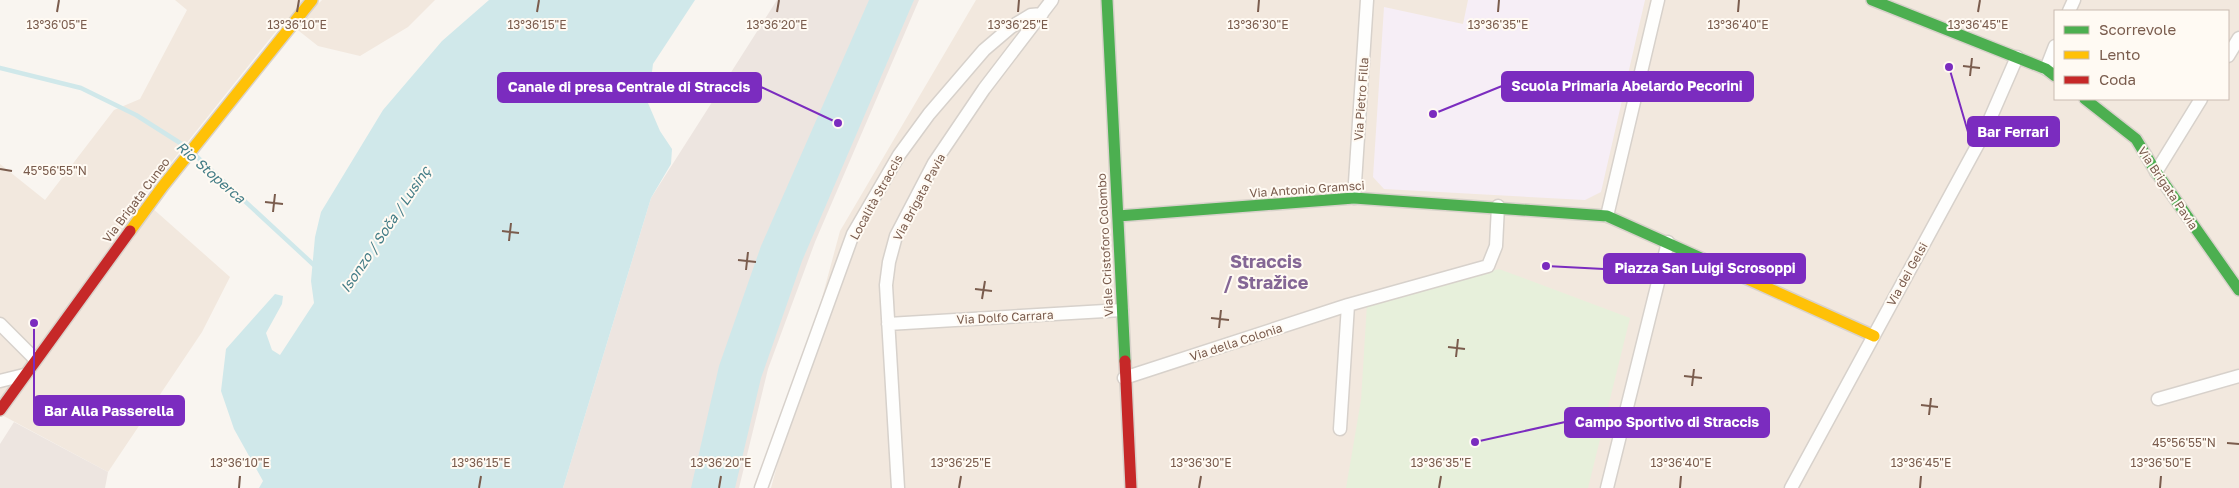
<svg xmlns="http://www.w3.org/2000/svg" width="2239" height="488" font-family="'Golos Text',sans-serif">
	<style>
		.residential { fill: #f2e8de; fill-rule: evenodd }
		.industrial { fill: #ede5e0 }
		.education { fill: #f6eef6 }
		.green { fill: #e7f0db }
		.water { fill: #d0e8ea }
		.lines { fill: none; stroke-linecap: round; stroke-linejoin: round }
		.stream { stroke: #d0e8ea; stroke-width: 4.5 }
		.street-casing { stroke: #d7d1cb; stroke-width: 15 }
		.fast-casing { stroke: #d9d2cb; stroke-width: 14 }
		.slow-casing { stroke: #d9d2cb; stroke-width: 14 }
		.jam-casing { stroke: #d9d2cb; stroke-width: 14 }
		.street { stroke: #fefefd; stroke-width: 12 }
		.fast { stroke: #4caf50; stroke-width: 11 }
		.slow { stroke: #ffc107; stroke-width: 11 }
		.jam { stroke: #c62828; stroke-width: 11 }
		.ticks { fill: none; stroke: #7a5c4d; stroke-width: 2 }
		.labels { text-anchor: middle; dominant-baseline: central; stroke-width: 4; stroke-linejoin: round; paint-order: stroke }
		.street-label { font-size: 12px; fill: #7a5c4d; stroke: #fffaf3 }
		.water-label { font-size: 14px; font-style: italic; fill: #437c86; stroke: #fffaf3 }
		.district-label { font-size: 18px; font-weight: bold; fill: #846695; stroke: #fffaf3 }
		.ticks-label { font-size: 12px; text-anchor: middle; fill: #7a5c4d; stroke: #fffaf3; stroke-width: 4; stroke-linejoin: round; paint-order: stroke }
		.leader { fill: none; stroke: #7b2cbf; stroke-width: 2 }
		.callout-dot { fill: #7b2cbf; stroke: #fffaf3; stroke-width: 2 }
		.callout { fill: #7b2cbf; stroke: #7b2cbf; stroke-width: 2 }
		.callout-label { font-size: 14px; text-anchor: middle; font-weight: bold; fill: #fff }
	</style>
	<rect width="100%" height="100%" fill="#f9f5f0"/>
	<!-- residential -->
	<path class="residential" d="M175,0H316L319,3L322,0H435L408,27L360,56L318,46L285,20L142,199L230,277L202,332L108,472L0,414V164L45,200L114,110L140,99L187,10Z
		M976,0H2239V488H771L840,231ZM2055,11H2228V99H2055Z"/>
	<!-- industrial -->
	<path class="industrial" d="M777,0H919L815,242L768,369L739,488H563L651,198Z
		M14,422L108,472L105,488H0V444Z"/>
	<!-- education -->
	<path class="education" d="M1468,0H1645L1601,192L1585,200L1384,189L1373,177L1384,7L1463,24Z"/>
	<!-- green -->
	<path class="green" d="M1499,269L1630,318L1588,488H1346L1361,400L1367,304Z"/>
	<!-- water -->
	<path class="water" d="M489,0H695L653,64L648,103L660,131L672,149L671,164L651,198L563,488H259L263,481L234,429L221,391L226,349L275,294L283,296L282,304L266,333L272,350L280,355L314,303L311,281L315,237L321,212L383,110L442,41Z
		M869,0H914L802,261L761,378L735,488H691L719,366L761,246Z"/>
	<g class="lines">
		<!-- stream -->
		<path class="stream" d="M0,68L81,88L136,115L188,148
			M195,155L316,267"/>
		<!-- street casing -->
		<g class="street-casing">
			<path id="street" d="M2069,11L2074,0
				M2228,56L2239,38
				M2046,69L2055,46
				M2156,172L2201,99
				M1354,198L1367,0
				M1607,216L1658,0
				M0,324L35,359
				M888,324L1122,310
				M1124,378L1348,305L1488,266L1496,246L1498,206
				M0,381L24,375
				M2158,399L2239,376
				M1340,429L1348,305
				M761,488L853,234L899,155L929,114L984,50L1011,27L1031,15L1042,14
				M898,488L886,285L889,262L896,236L934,163L984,89L1052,0
				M1607,488L1668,242
				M1791,488L1983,135L2017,57"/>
		</g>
		<!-- fast casing -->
		<g class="fast-casing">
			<path id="fast" d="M1107,0L1125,361
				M1872,0L2046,69L2055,76
				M2085,99L2136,139L2156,172L2239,290
				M1118,216L1354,198L1607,216L1741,276"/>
		</g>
		<!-- slow casing -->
		<g class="slow-casing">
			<path id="slow" d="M130,231L163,186L312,0
				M1741,276L1874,336"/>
		</g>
		<!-- jam casing -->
		<g class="jam-casing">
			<path id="jam" d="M1125,361L1131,488
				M0,410L130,231"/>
		</g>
		<!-- street -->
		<use href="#street" class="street"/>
		<!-- fast -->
		<use href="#fast" class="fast"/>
		<!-- slow -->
		<use href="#slow" class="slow"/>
		<!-- jam -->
		<use href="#jam" class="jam"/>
	</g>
	<!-- ticks -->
	<path class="ticks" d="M57,12L59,0M297,12L299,0M537,12L539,0M777,12L779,0M1018,12L1019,0M1258,12L1259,0M1498,12L1499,0M1738,12L1739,0M1978,12L1980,0M1963,66L1980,68M1970,76L1972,58M0,169L12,171M265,202L283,204M273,212L275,194M502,231L519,233M509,241L511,223M738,260L756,262M746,270L748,252M975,289L992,291M982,299L985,281M1211,318L1229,320M1219,328L1221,310M1448,347L1465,349M1456,357L1458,339M1684,376L1702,378M1692,386L1694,369M1921,405L1938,407M1929,415L1931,398M2227,443L2239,444M239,488L240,476M479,488L481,476M719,488L721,476M959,488L961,476M1199,488L1201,476M1439,488L1441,476M1680,488L1681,476M1920,488L1921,476M2160,488L2161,476"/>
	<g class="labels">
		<!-- street labels -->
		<g class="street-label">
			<text transform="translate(1361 99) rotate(-86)">Via Pietro Filla</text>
			<text transform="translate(2168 188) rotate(56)">Via Brigata Pavia</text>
			<text transform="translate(1307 189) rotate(-4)">Via Antonio Gramsci</text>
			<text transform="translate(876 197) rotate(-61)">Località Straccis</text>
			<text transform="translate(919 197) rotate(-62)">Via Brigata Pavia</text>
			<text transform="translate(136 200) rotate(-53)">Via Brigata Cuneo</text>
			<text transform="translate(1105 245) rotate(-93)">Viale Cristoforo Colombo</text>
			<text transform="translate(1907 274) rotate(-61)">Via dei Gelsi</text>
			<text transform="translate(1005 317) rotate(-3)">Via Dolfo Carrara</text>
			<text transform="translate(1236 342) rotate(-18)">Via della Colonia</text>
		</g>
		<!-- water labels -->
		<g class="water-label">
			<text transform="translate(211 172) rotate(41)">Rio Stoperca</text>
			<text transform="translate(385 229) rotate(-56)">Isonzo / Soča / Lusinç</text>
		</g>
		<!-- district labels -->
		<g class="district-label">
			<text x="1266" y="261">Straccis<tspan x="1266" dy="21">/ Stražice</tspan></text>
		</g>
	</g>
	<g class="ticks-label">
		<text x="57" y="29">13°36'05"E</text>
		<text x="297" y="29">13°36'10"E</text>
		<text x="537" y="29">13°36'15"E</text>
		<text x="777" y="29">13°36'20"E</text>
		<text x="1018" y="29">13°36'25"E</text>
		<text x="1258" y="29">13°36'30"E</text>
		<text x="1498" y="29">13°36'35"E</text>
		<text x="1738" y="29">13°36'40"E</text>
		<text x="1978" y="29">13°36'45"E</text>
		<text x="55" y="175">45°56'55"N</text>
		<text x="2184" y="447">45°56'55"N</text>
		<text x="240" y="467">13°36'10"E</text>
		<text x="481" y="467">13°36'15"E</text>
		<text x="721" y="467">13°36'20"E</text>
		<text x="961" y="467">13°36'25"E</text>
		<text x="1201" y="467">13°36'30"E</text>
		<text x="1441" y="467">13°36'35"E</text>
		<text x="1681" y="467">13°36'40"E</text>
		<text x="1921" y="467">13°36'45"E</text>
		<text x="2161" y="467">13°36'50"E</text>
	</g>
	<!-- callouts -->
	<path class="leader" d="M1433 114L1502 86M838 123L761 87M1949 67L1968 132M1546 266L1604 269M34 323L34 411M1475 442L1565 422"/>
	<g class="callout-dot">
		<circle cx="1433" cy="114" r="5"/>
		<circle cx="838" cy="123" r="5"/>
		<circle cx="1949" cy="67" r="5"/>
		<circle cx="1546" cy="266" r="5"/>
		<circle cx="34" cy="323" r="5"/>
		<circle cx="1475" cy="442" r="5"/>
	</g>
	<g class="callout">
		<rect x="1502" y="72" width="251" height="29" rx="5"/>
		<rect x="498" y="73" width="263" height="29" rx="5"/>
		<rect x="1968" y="117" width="91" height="29" rx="5"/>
		<rect x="1604" y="254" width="201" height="29" rx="5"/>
		<rect x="34" y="396" width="150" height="29" rx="5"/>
		<rect x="1565" y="408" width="204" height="29" rx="5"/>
	</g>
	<g class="callout-label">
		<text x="1627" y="91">Scuola Primaria Abelardo Pecorini</text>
		<text x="629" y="92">Canale di presa Centrale di Straccis</text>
		<text x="2013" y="137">Bar Ferrari</text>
		<text x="1705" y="273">Piazza San Luigi Scrosoppi</text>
		<text x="109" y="416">Bar Alla Passerella</text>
		<text x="1667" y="427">Campo Sportivo di Straccis</text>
	</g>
	<!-- legend -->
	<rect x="2054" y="10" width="175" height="90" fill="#fffaf3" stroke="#cabbb1"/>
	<rect x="2064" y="26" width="25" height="8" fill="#4caf50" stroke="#cabbb1"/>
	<text x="2099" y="35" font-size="15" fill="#7a5c4d">Scorrevole</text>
	<rect x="2064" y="51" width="25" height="8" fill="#ffc107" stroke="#cabbb1"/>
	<text x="2099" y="60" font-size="15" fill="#7a5c4d">Lento</text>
	<rect x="2064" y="76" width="25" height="8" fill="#c62828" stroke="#cabbb1"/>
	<text x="2099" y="85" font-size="15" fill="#7a5c4d">Coda</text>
</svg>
